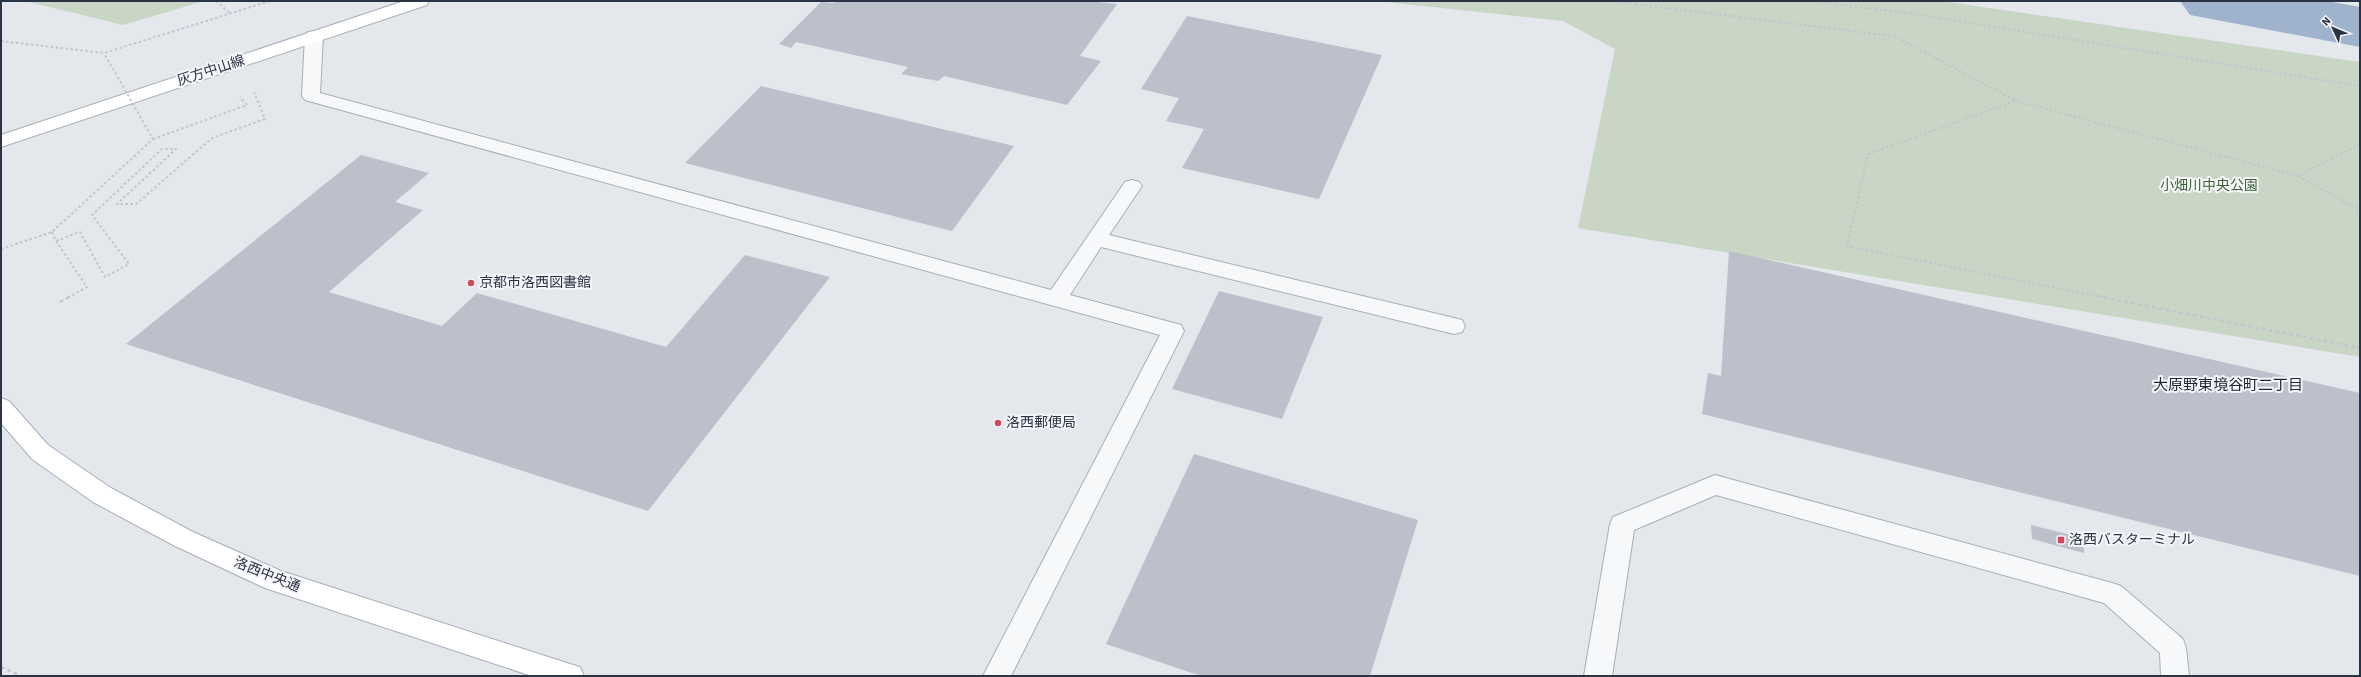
<svg xmlns="http://www.w3.org/2000/svg" width="2361" height="677" font-family="'Source Sans 3','Noto Sans JP',sans-serif">
	<style>
		.green { fill: #c9d6c5 }
		.lines { fill: none; stroke-linecap: round; stroke-linejoin: round }
		.river { fill: #9fb4cc; fill-rule: evenodd }
		.building { fill: #bbc0ca }
		.lane-casing { stroke: #a9aeb7; stroke-width: 2 }
		.street-casing { stroke: #a9aeb7; stroke-width: 2 }
		.secondary-casing { stroke: #a9aeb7; stroke-width: 2 }
		.path-far1 { stroke: #c2c5cb; stroke-width: 2; stroke-dasharray: 2.5 2.5; stroke-linecap: butt }
		.path { stroke: #c2c5cb; stroke-width: 2.5; stroke-dasharray: 3.5 3.5; stroke-linecap: butt }
		.lane { fill: #f7f8fa; fill-rule: evenodd }
		.street { fill: #f7f8fa; fill-rule: evenodd }
		.secondary { fill: #fff; fill-rule: evenodd }
		.path-bridge { stroke: #c2c5cb; stroke-width: 2; stroke-dasharray: 2.5 2.5; stroke-linecap: butt }
		.poi-dot { fill: #d1495b; stroke: #f4f6f9; stroke-width: 1.5 }
		.labels { text-anchor: middle; dominant-baseline: central; stroke-width: 4; stroke-linejoin: round; paint-order: stroke }
		.street-label { font-size: 14px; fill: #2b3445; stroke: #f4f6f9 }
		.park-label { font-size: 14px; fill: #3f6138; stroke: #f4f6f9 }
		.poi-label { font-size: 14px; fill: #2b3445; stroke: #f4f6f9; text-anchor: start }
		.neighbourhood-label { font-size: 15px; fill: #1d2536; stroke: #f4f6f9 }
	</style>
	<rect width="100%" height="100%" fill="#e4e7ec"/>
	<!-- green -->
	<path class="green" d="M25,1H204L123,25Z
		M1376,1H1942L2360,62V357L1578,228L1615,49L1563,21Z"/>
	<g class="lines">
		<!-- river -->
		<path class="river" d="M2180,1H2327L2360,7V47L2190,15Z"/>
	</g>
	<!-- building -->
	<path class="building" d="M836,1H1088L1117,4L1080,56L1101,61L1067,105L944,76L938,81L901,74L908,67L796,42L791,48L779,44L821,2L834,3Z
		M1187,16L1382,55L1319,199L1182,168L1204,129L1166,121L1179,98L1141,89Z
		M761,86L1014,146L952,231L685,163Z
		M361,155L429,173L395,202L423,210L329,292L442,326L477,293L666,347L745,255L830,277L648,511L126,344Z
		M1729,251L2360,393V576L1702,414L1708,373L1721,376Z
		M1219,291L1323,317L1282,419L1172,389Z
		M1194,454L1418,520L1370,676H1201L1106,644Z
		M2031,525L2083,538L2084,553L2032,539Z"/>
	<g class="lines">
		<!-- lane casing -->
		<g class="lane-casing">
			<path id="lane" d="M314,31L320,32L323,36L320,93L1051,290L1125,182L1132,180L1139,182L1142,186L1109,235L1454,318L1462,320L1465,326L1462,332L1454,334L1101,247L1070,295L1181,325L1184,331L1011,676H983L1160,335L305,100L302,96L305,36L308,32Z"/>
		</g>
		<!-- street casing -->
		<g class="street-casing">
			<path id="street" d="M1715,475L2112,583L2121,586L2183,639L2186,648L2189,676H2161L2160,653L2104,603L1716,495L1634,530L1612,676H1584L1610,524L1613,517Z"/>
		</g>
		<!-- secondary casing -->
		<g class="secondary-casing">
			<path id="secondary" d="M404,1H429L427,5L1,147V135Z
				M1,398L9,401L48,445L111,488L193,532L281,571L570,664L580,667L584,676H532L265,588L175,546L93,502L32,459L1,423Z"/>
		</g>
		<!-- path-far1 -->
		<path class="path-far1" d="M216,1L230,13
			M1610,1L1894,36L2016,101L1868,154L1847,246L2102,297
			M1810,1L1914,14L2360,86
			M1,41L104,53L270,1
			M2016,101L2298,176
			M153,139L247,105L240,97
			M2360,144L2298,176L2360,210
			M52,232L56,241L80,232L105,277L129,264L92,215L162,149H176L117,204H136L212,138L265,119L254,92
			M56,241L87,287L69,297"/>
		<!-- path -->
		<path class="path" d="M2097,296L2360,348
			M60,302L71,296
			M1,667L21,676"/>
		<!-- lane -->
		<use href="#lane" class="lane"/>
		<!-- street -->
		<use href="#street" class="street"/>
		<!-- secondary -->
		<use href="#secondary" class="secondary"/>
		<!-- path-bridge -->
		<path class="path-bridge" d="M1,249L52,232L153,139L104,53"/>
	</g>
	<!-- markers -->
	<g class="poi-dot">
		<circle cx="471" cy="283" r="4"/>
		<circle cx="998" cy="423" r="4"/>
		<rect x="2057" y="536" width="8" height="8" rx="2"/>
	</g>
	<g class="labels">
		<!-- street labels -->
		<g class="street-label">
			<text transform="translate(211 71) rotate(-18)">灰方中山線</text>
			<text transform="translate(267 575) rotate(22)">洛西中央通</text>
		</g>
		<!-- park labels -->
		<g class="park-label">
			<text x="2209" y="186">小畑川中央公園</text>
		</g>
		<!-- poi labels -->
		<g class="poi-label">
			<text x="479" y="283">京都市洛西図書館</text>
			<text x="1006" y="423">洛西郵便局</text>
			<text x="2069" y="540">洛西バスターミナル</text>
		</g>
		<!-- neighbourhood labels -->
		<g class="neighbourhood-label">
			<text x="2228" y="385">大原野東境谷町二丁目</text>
		</g>
	</g>
	<!-- border -->
	<rect width="2361" height="677" fill="none" stroke="#2b3445" stroke-width="4"/>
	<!-- north arrow -->
	<g transform="translate(2333 28) rotate(314)" stroke="#f4f6f9" stroke-width="3" paint-order="stroke">
	<path d="M0-3L7 15L0 10L-7 15Z" fill="#2b3445"/>
	<text y="-6" font-size="11" font-weight="bold" text-anchor="middle" fill="#2b3445">N</text>
	</g>
</svg>
